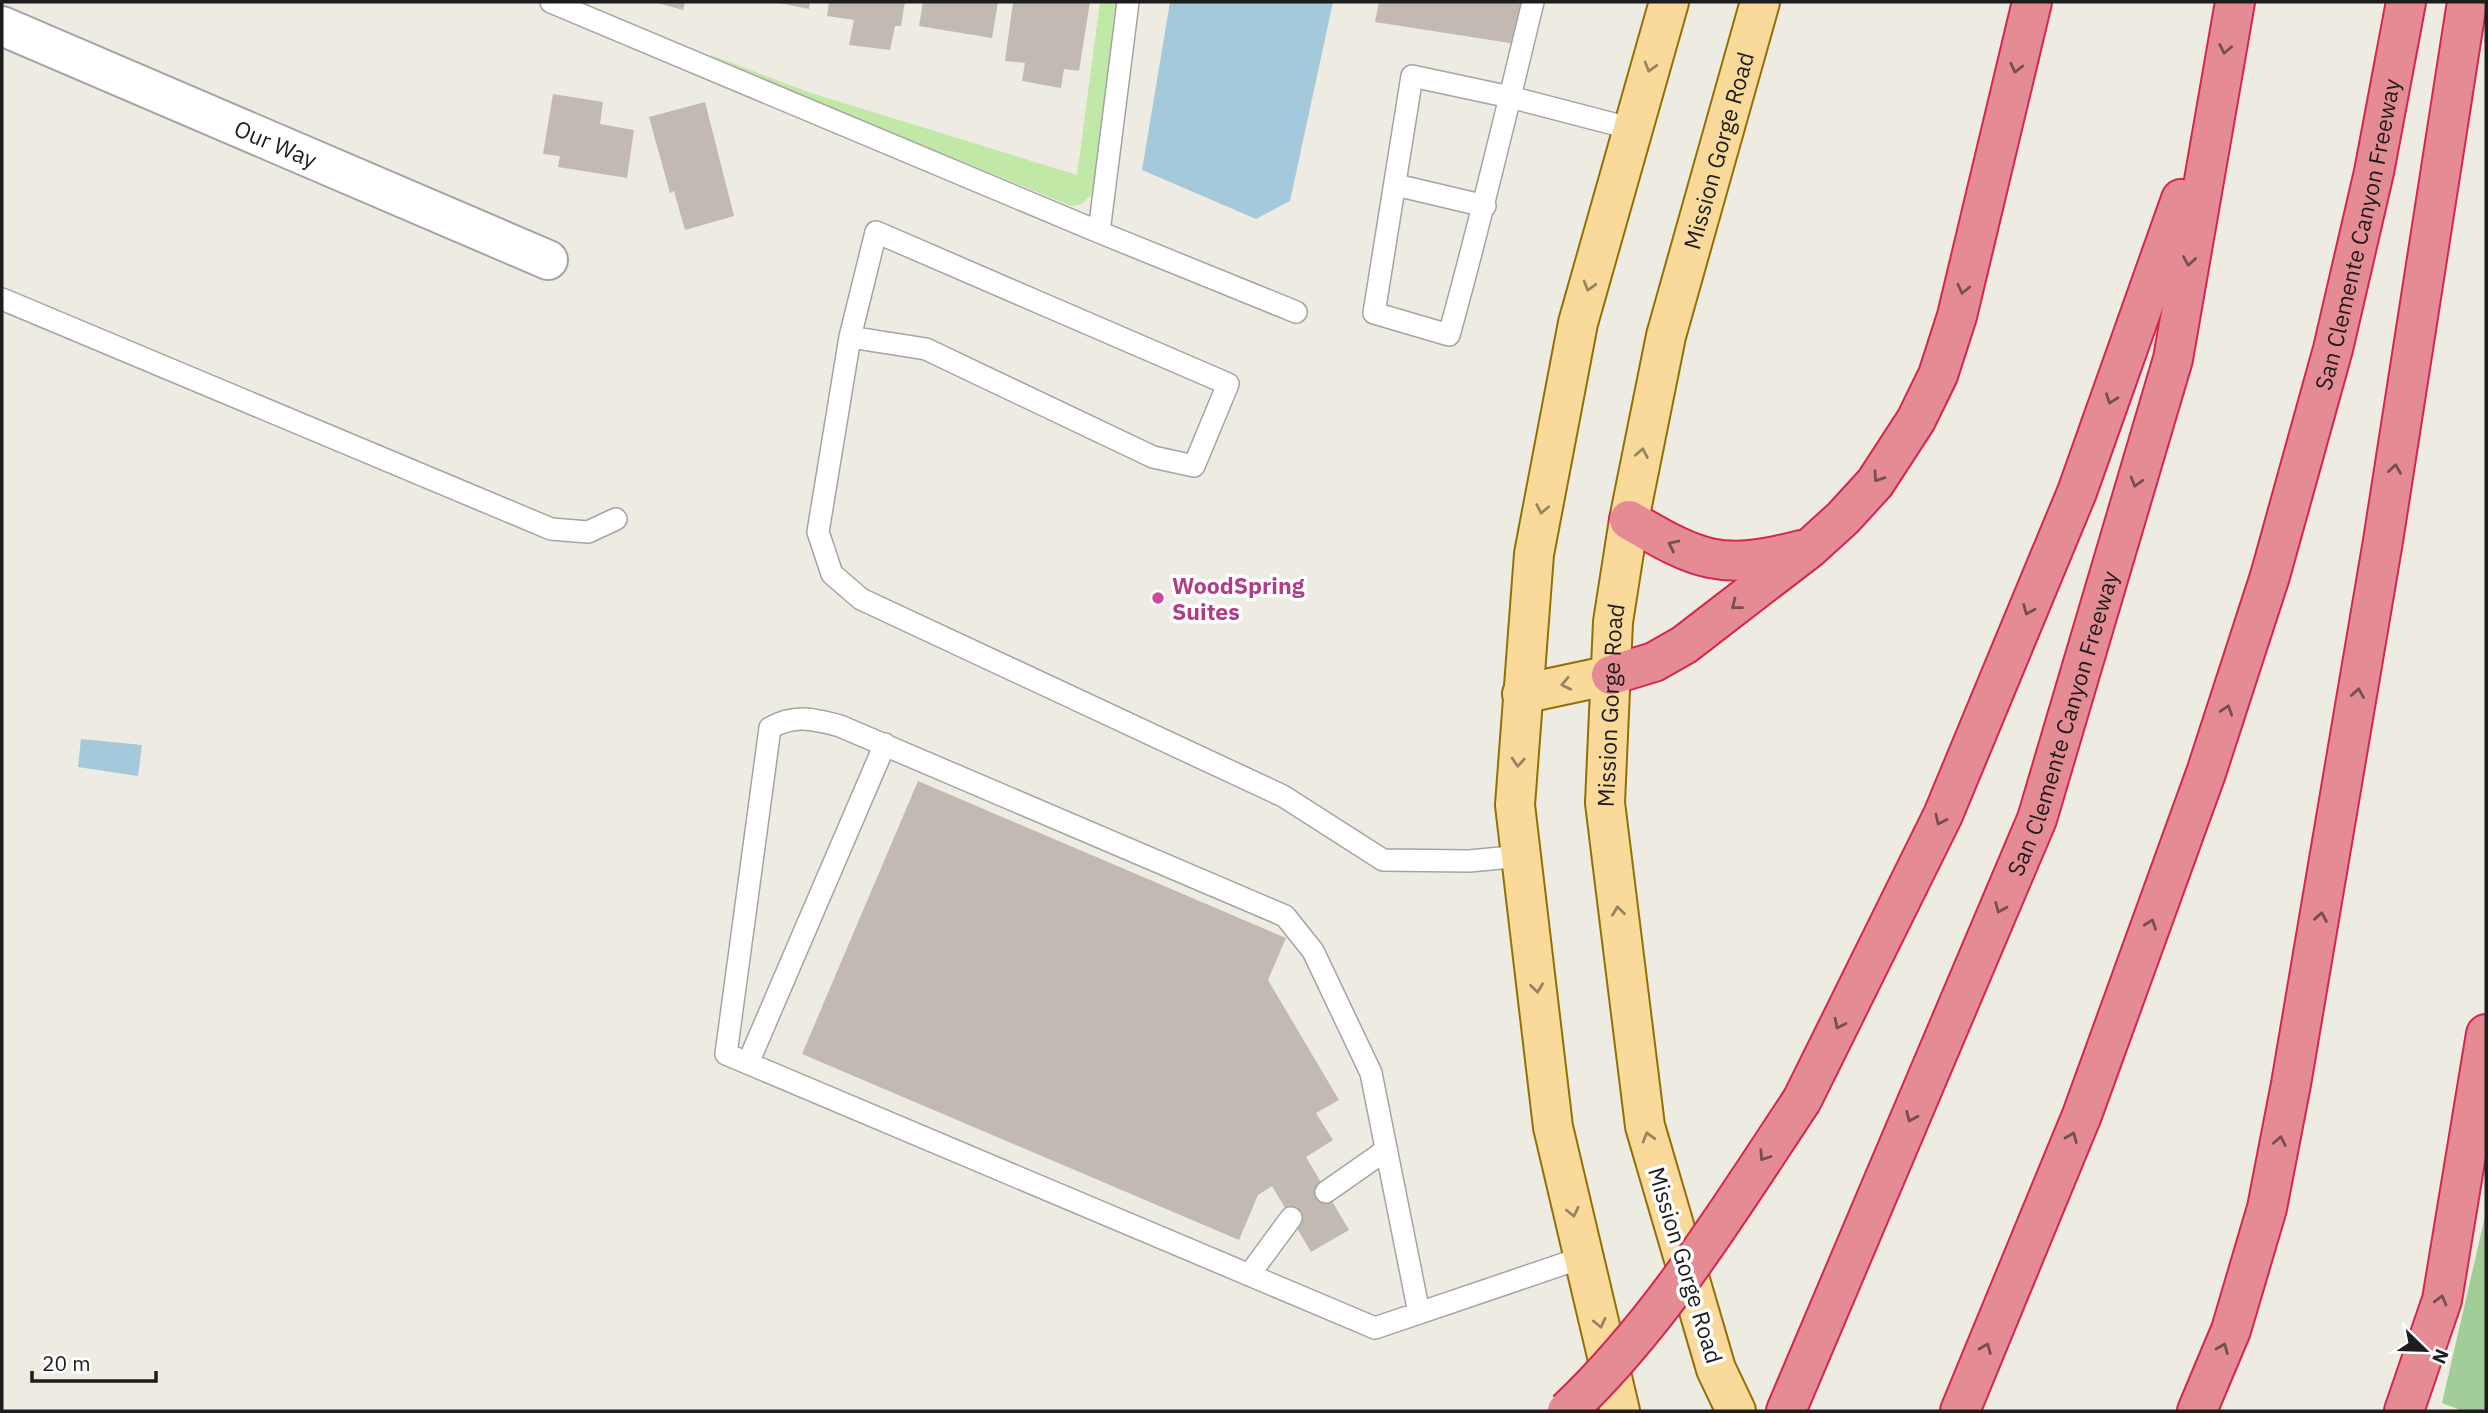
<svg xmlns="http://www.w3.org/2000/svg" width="2488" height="1413" font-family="'IBM Plex Sans',sans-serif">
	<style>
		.grass { fill: #c2e8a8 }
		.forest { fill: #a2cd98 }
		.water { fill: #a3c9db }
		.building { fill: #c2bab2 }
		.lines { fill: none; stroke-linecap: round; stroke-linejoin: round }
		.service-casing { stroke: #a4a4a4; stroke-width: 24 }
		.minor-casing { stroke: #a4a4a4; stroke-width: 42 }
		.primary-casing { stroke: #937002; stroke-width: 42 }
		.motorway-casing { stroke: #d52652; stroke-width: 42 }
		.service { stroke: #fff; stroke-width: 21 }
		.minor { stroke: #fff; stroke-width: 38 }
		.primary { stroke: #fada9b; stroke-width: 38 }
		.motorway { stroke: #e58b93; stroke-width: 38 }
		.motorway-bridge-casing { stroke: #d52652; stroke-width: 42; stroke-linecap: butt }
		.motorway-bridge { stroke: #e58b93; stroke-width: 38 }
		.oneway { stroke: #774e52 }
		.oneway2 { stroke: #978562 }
		.hotel-dot { fill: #d1479c; stroke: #fff; stroke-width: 2.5 }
		.labels { text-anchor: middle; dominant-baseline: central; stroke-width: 7; stroke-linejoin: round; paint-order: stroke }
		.street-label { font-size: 23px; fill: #1d1d1d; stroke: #fff }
		.hotel-label { font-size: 23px; font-weight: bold; fill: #b23c85; stroke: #fff; text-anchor: start }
	</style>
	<rect width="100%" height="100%" fill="#eeebe2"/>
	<!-- grass -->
	<path class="grass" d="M1100,2H1117L1093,193L1082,204L1071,206L709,58L711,55L808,92L1077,175Z"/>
	<!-- forest -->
	<path class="forest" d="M2486,1212V1411H2463L2442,1403Z"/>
	<!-- water -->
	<path class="water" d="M1170,2H1333L1290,201L1256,219L1142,170Z
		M81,739L142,745L138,776L78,767Z"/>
	<!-- building -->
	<path class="building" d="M654,2H685L683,10Z
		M774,2H810L809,9Z
		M829,2H905L901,26H895L890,50L849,45L854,20L827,16Z
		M923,2H998L992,38L919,26Z
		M1013,2H1090L1079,71L1064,69L1061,88L1022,81L1025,63L1005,61Z
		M1379,2H1523L1516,44L1375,22Z
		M553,94L603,102L600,124L634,130L627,178L558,167L560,156L543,154Z
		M705,102L734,216L685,230L674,191L670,193L649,117Z
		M918,781L1286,938L1268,980L1339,1100L1316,1113L1333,1140L1306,1157L1349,1230L1311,1252L1272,1186L1258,1195L1239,1240L802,1054Z"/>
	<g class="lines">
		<!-- service casing -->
		<g class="service-casing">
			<path id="service" d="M551,2L1099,232
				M1128,2L1099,232L1296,312
				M1533,2C1506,113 1480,224 1449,335L1374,313L1412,76L1510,97L1633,129
				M1396,185L1485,206
				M2,299L551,529L588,532L616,519
				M850,337L926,349L1153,457L1194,466L1228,384L876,232L850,337L818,532L832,574L861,599L1283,796L1383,860L1469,861L1522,856
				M748,1063L885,744
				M1326,1192L1386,1150
				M1249,1275L1291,1218
				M1419,1313L1371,1073L1313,951L1285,916L840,726C813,719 795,714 770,728L726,1054L1375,1328L1584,1257"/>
		</g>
		<!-- minor casing -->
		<g class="minor-casing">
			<g id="minor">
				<path id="s1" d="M2,26L548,260"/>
			</g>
		</g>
		<!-- primary casing -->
		<g class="primary-casing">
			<g id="primary">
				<path d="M1522,694L1611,675"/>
				<path d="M1620,1411L1553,1127L1515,805L1534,554L1578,323L1669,2"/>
				<path id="s2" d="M1736,1411L1716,1369L1645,1126L1605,803L1613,622L1629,520L1666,336L1760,2"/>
			</g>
		</g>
		<!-- motorway casing -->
		<g class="motorway-casing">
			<g id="motorway">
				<path d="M1629,520C1699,561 1720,571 1801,550"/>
				<path d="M1611,675L1654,662L1684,645L1810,548L1843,518L1875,483L1916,420L1938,375L1957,316L2032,2"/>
				<path d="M1802,1100L1943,815L2077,492L2181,199"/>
				<path id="s3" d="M1786,1411L2037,819L2173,359L2235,2"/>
				<path id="s4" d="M1960,1411L2082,1115L2206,773L2270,576L2333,349L2374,172L2406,2"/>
				<path d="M2197,1411L2231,1330L2267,1208L2291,1084L2383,541L2467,2"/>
				<path d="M2404,1411L2442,1300L2486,1034"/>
			</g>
		</g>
		<!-- service -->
		<use href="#service" class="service"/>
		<!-- minor -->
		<use href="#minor" class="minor"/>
		<!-- primary -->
		<use href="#primary" class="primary"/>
		<!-- motorway -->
		<use href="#motorway" class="motorway"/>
		<!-- motorway-bridge casing -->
		<g class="motorway-bridge-casing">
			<path id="motorway-bridge" d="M1567,1411C1662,1321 1730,1208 1802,1100"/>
		</g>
		<!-- motorway-bridge -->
		<use href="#motorway-bridge" class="motorway-bridge"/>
	</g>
	<!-- one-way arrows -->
	<defs><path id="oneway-chevron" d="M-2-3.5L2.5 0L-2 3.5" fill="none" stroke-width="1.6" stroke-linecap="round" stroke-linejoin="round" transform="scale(1.75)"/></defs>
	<g class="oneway">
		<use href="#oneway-chevron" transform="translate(2225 49) rotate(101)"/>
		<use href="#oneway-chevron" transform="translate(2016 68) rotate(103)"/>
		<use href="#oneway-chevron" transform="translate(2189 261) rotate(99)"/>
		<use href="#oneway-chevron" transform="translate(1963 289) rotate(103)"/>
		<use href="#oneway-chevron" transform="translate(2111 399) rotate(110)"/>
		<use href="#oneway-chevron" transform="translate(2395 469) rotate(-81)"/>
		<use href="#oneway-chevron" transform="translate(1878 477) rotate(125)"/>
		<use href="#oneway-chevron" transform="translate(2136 482) rotate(106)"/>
		<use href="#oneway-chevron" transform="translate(1673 545) rotate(-154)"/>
		<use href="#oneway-chevron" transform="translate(1736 605) rotate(142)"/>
		<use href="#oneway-chevron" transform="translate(2028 610) rotate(113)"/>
		<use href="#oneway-chevron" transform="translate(2358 693) rotate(-81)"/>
		<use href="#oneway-chevron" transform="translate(2227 710) rotate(-72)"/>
		<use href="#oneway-chevron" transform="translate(1940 820) rotate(115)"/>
		<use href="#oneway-chevron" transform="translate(2000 908) rotate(113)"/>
		<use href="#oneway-chevron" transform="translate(2321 917) rotate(-80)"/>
		<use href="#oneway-chevron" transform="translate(2151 924) rotate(-70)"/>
		<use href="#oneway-chevron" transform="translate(1839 1024) rotate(116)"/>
		<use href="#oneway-chevron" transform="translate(1911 1117) rotate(113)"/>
		<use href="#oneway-chevron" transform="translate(2072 1137) rotate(-68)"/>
		<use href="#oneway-chevron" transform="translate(2280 1141) rotate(-79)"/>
		<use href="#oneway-chevron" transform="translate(1764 1156) rotate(124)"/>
		<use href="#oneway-chevron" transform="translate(2441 1300) rotate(-75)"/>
		<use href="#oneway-chevron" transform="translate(1986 1348) rotate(-68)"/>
		<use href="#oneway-chevron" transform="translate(2223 1348) rotate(-68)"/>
	</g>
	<g class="oneway2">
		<use href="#oneway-chevron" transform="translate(1650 67) rotate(106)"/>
		<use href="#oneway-chevron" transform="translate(1589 286) rotate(106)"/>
		<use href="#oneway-chevron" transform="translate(1642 453) rotate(-79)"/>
		<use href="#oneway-chevron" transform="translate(1542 509) rotate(101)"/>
		<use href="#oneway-chevron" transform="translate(1566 684) rotate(168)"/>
		<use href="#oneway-chevron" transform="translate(1518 762) rotate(94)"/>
		<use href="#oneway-chevron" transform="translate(1618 911) rotate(-97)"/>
		<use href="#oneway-chevron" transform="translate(1537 988) rotate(83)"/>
		<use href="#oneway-chevron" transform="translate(1648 1137) rotate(-106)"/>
		<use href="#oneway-chevron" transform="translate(1573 1212) rotate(77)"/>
		<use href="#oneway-chevron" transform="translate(1600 1323) rotate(77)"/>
	</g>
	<!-- markers -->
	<circle class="hotel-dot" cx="1158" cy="598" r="7"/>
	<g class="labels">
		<!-- street labels -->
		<g class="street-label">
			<text stroke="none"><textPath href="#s1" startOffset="298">Our Way</textPath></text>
			<text stroke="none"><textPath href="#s2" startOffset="1290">Mission Gorge Road</textPath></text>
			<text stroke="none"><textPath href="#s4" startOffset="1244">San Clemente Canyon Freeway</textPath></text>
			<text stroke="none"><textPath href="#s2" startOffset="723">Mission Gorge Road</textPath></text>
			<text stroke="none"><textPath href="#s3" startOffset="742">San Clemente Canyon Freeway</textPath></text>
			<text transform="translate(1686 1265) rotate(73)">Mission Gorge Road</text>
		</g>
		<!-- hotel labels -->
		<g class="hotel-label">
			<text x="1172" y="585">WoodSpring<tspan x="1172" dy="26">Suites</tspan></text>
		</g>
	</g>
	<!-- border -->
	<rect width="2488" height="1413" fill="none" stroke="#1d1d1d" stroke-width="7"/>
	<!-- north arrow -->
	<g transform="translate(2425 1350) rotate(113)" stroke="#ffffff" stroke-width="5" paint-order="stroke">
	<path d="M0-5L12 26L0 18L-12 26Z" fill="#1d1d1d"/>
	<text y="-10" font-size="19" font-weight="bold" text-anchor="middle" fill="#1d1d1d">N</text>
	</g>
	<!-- scale -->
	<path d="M32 1371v10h124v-10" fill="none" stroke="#1d1d1d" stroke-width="3.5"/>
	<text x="42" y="1371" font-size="21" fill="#1d1d1d" stroke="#ffffff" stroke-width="5" paint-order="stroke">20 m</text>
</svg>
